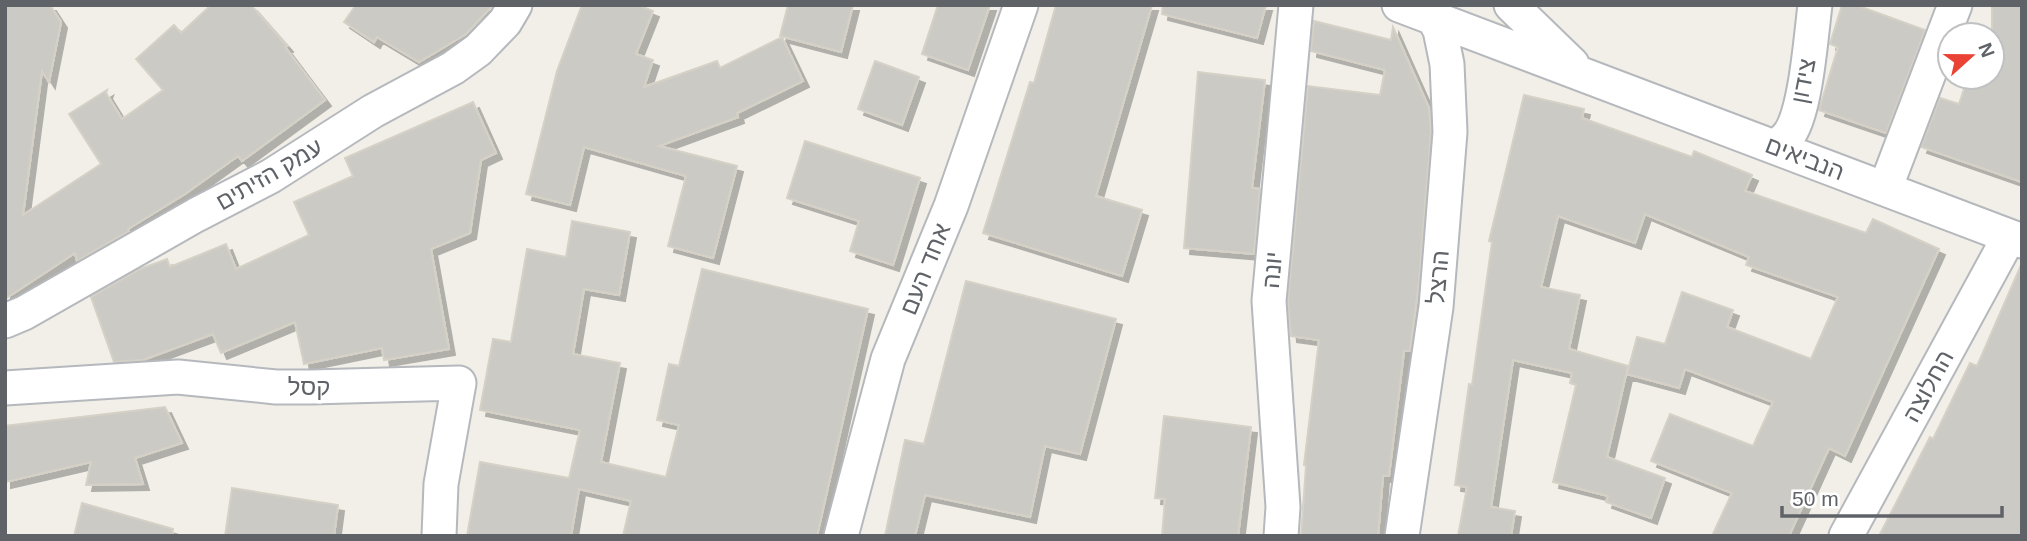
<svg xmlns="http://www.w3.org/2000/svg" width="2027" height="541" font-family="Helvetica,Heebo,sans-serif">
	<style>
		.building { fill: #cccac5; stroke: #d6d1c6; stroke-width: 2; filter: url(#shadow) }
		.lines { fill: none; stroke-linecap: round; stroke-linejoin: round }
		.minor-casing { stroke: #b5b8bc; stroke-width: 37 }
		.minor { stroke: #fff; stroke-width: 33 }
		.labels { text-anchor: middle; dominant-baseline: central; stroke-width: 7; stroke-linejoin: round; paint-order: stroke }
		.street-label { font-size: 24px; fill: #5f6368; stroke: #fff }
	</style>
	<defs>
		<filter id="shadow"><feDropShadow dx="6" dy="6" stdDeviation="0" flood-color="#0004"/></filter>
	</defs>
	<rect width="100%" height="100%" fill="#f1efe8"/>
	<!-- building -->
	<path class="building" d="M5,5H50L61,22L49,82L42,71L23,215L101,164L69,114L107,90L106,93L122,119L163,90L136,59L174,25L181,33L211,5H251L287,46L285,47L325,100L242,161L238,156L185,194L128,229L129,231L77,261L75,253L5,299Z
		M356,5H493L466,34L419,62L377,37L374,42L344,22Z
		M582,5H638L653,11L636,54L653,60L644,87L717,61L720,68L782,37L803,81L737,113L738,117L659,146L737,166L713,258L668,246L686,176L584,147L570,205L526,194L557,71Z
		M788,5H853L841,52L780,36Z
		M938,5H990L968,70L922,54Z
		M1056,5H1152L1096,196L1142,210L1122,276L983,233L1030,82L1034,83Z
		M1163,5H1266L1257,38L1162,14Z
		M1842,5H1856L1925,30L1886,133L1819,110L1838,47L1830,44Z
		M1992,5H2022V182L1921,147L1940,98L1959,104L1968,77H1992Z
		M1314,21L1391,40L1393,27L1429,108L1431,132L1419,282L1410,351H1404L1389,476H1383L1378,536H1301L1306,466L1304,465L1319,340L1291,336L1288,301L1308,86L1380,95L1385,70L1311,51Z
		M875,61L919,77L902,125L858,109Z
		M1198,72L1265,80L1252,188L1260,189L1254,254L1184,248Z
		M1524,95L1584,109L1582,118L1692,157L1694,151L1752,175L1745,191L1866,233L1873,219L1939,249L1845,456L1829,448L1789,536H1712L1732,493L1651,461L1670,414L1753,446L1773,402L1685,369L1679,388L1627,374L1637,337L1665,344L1682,292L1733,310L1727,327L1811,359L1838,297L1746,265L1749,257L1645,214L1635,243L1558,216L1541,287L1580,295L1569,349L1628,366L1607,457L1665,478L1651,518L1606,502L1608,496L1553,482L1576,385L1570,383L1572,373L1513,360L1491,507L1515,511L1511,536H1458L1467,487L1455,485L1469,384L1472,385L1492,242L1489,241Z
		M473,102L496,153L481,160L470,233L431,249L449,349L384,360L382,348L304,364L295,322L221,353L213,334L143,360L114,362L91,297L140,269L167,259L170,267L226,244L236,269L309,235L294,202L353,176L345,158Z
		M805,141L920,178L893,265L850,251L859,221L787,198Z
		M572,221L630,232L619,295L584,289L573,354L620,363L601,462L666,477L679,425L657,420L669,364L679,366L702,269L868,309L817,536H623L631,501L579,489L571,536H467L480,462L569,478L580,430L480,410L493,339L511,342L527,249L566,257Z
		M2022,263V536H1879L1930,437L1933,439L1970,363L1977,366Z
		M966,281L1116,319L1080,454L1045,446L1030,517L925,495L915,536H885L905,440L924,444Z
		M165,407L182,443L135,458L143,484L86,485L91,462L5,482V426Z
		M1164,416L1251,427L1238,536H1162L1165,499L1155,498Z
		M232,488L338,505L334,536H225Z
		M82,503L173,529L172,536H74Z"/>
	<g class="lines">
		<!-- minor casing -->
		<g class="minor-casing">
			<path id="minor" d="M1399,5L2022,241
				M1511,5L1572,64
				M1773,146C1780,144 1785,140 1790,133C1806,109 1811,36 1815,5
				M1885,189L1955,5
				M5,321L24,313L196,215L271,176L373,111L453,68L478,50L505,22L515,5
				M5,388L178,377L276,387H311L459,383L441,484L439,536
				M841,536L888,359L951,206L1021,5
				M1281,536L1283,507L1269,301L1296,5
				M1402,536L1436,307L1450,132L1447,64L1440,30L1434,19
				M1846,536L2009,237"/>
		</g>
		<!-- minor -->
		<use href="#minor" class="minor"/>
	</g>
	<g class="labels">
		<!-- street labels -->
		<g class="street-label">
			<text transform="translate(1803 81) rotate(-79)">צידון</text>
			<text transform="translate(1805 158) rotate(21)">הנביאים</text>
			<text transform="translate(269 174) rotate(-30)">עמק הזיתים</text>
			<text transform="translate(925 269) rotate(-68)">אחד העם</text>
			<text transform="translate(1272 270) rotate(-85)">יונה</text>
			<text transform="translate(1438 277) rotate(-85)">הרצל</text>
			<text x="309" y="386">קסל</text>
			<text transform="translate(1928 386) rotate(-61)">החלוצה</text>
		</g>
	</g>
	<!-- border -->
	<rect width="2027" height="541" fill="none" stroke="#5f6368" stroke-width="14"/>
	<!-- north arrow -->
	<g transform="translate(1971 56) rotate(69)"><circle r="33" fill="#ffffff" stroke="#bfc1c3" stroke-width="2"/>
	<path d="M0-5L12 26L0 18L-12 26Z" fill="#ea4335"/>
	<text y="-10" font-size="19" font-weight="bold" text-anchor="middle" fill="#5f6368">N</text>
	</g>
	<!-- scale -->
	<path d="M1782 506v10h220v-10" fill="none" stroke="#5f6368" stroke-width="3.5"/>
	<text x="1792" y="506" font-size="21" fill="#5f6368" stroke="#ffffff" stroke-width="5" paint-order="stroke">50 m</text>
</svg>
